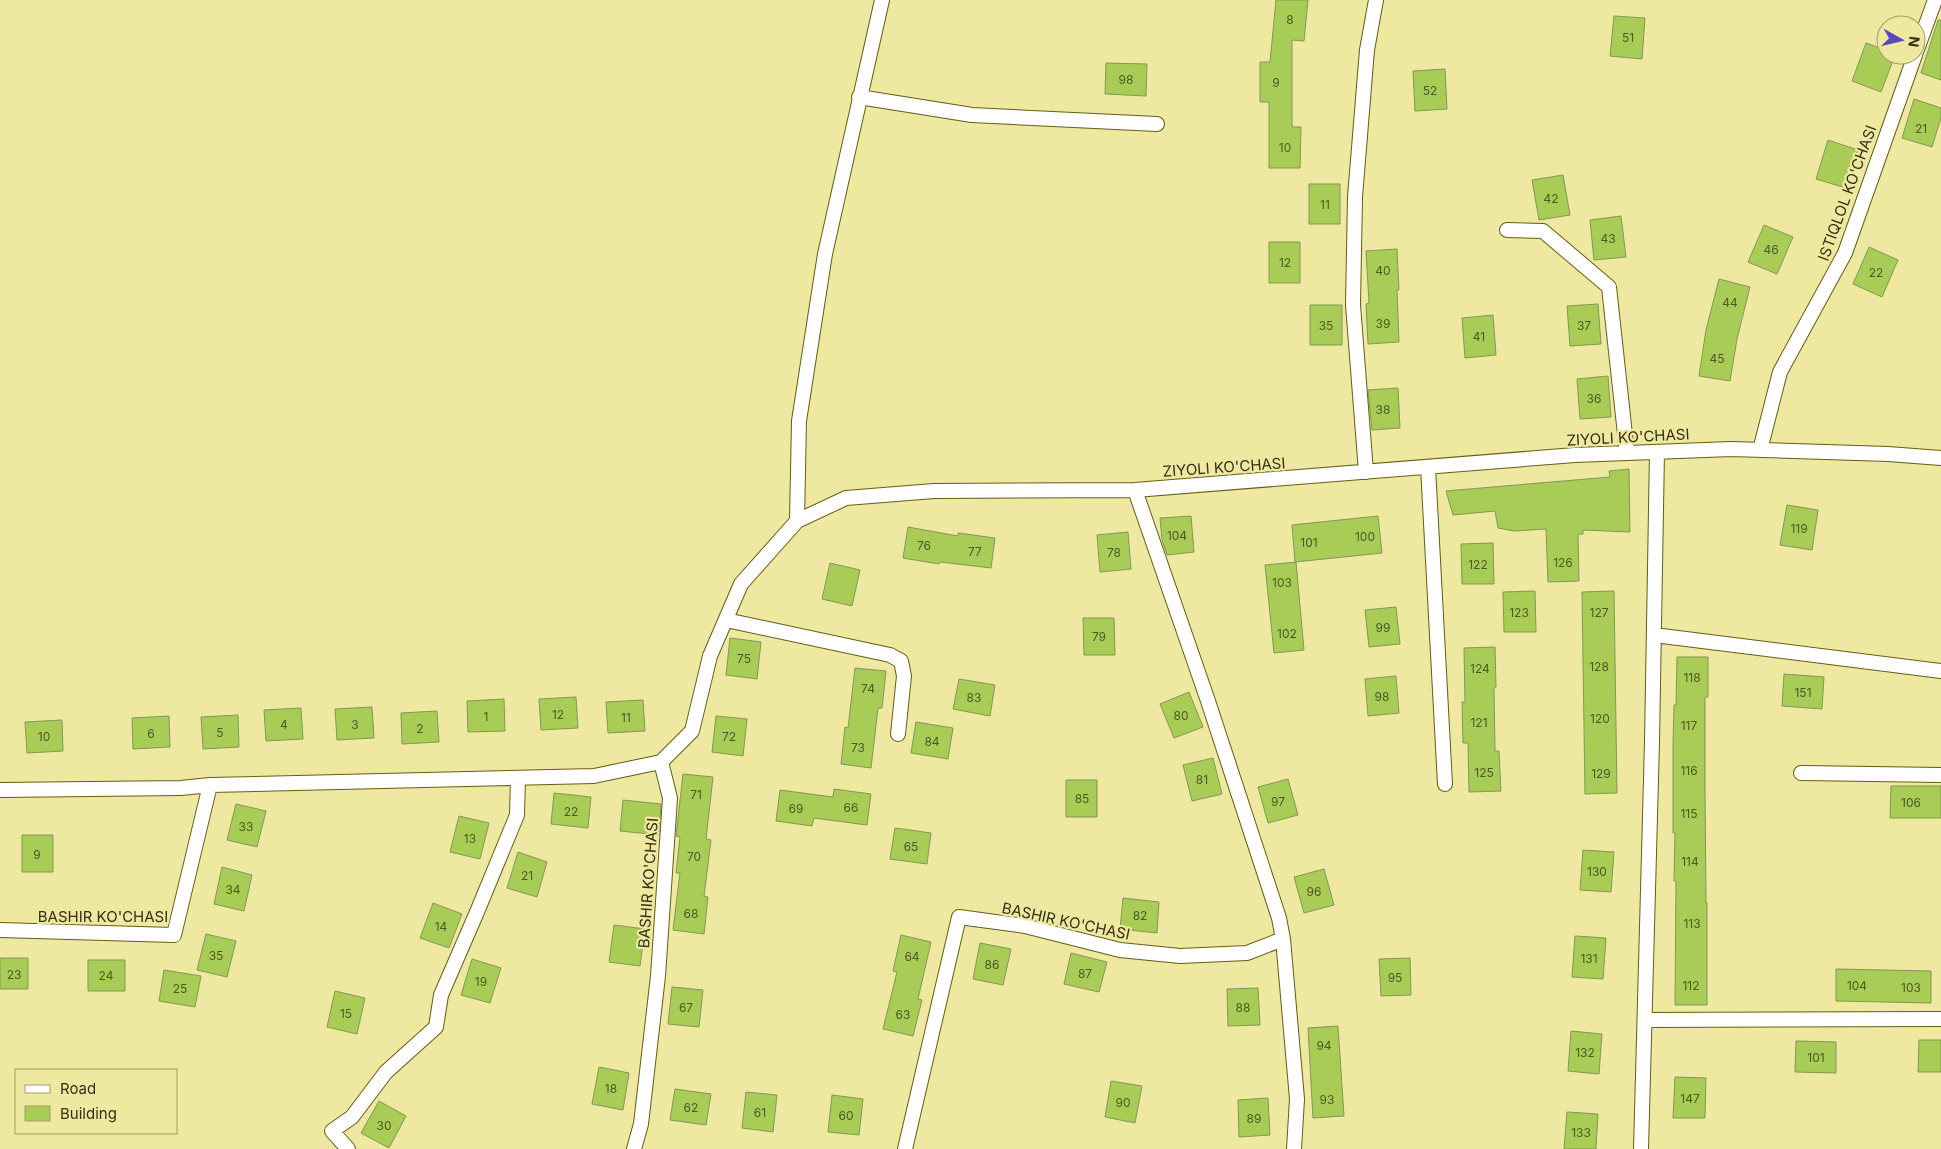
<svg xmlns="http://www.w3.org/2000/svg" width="1941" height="1149" font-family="Inter,sans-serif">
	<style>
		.building { fill: #a8cc55; stroke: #829758 }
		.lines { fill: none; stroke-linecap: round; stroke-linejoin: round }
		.street-casing { stroke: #645d13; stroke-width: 16 }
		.street { stroke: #fff; stroke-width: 14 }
		.labels { text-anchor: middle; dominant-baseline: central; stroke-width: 4.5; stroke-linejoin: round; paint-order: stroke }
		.number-label { font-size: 12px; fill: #505724 }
		.street-label { font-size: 15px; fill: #333013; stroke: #eee8a1 }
	</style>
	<rect width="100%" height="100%" fill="#eee8a1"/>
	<!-- building -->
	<path class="building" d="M1276,0H1308L1304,41L1292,40V127H1301L1300,168H1269V102H1260V62H1270Z
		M1614,16L1645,18L1642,59L1610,56Z
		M1938,20H1941V80L1921,73Z
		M1866,43L1886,50V55H1895L1881,92L1852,81Z
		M1106,63L1147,64L1146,96L1105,94Z
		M1445,69L1447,109L1415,111L1413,71Z
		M1914,99L1941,108V118L1932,147L1902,138Z
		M1828,140L1858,150L1846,188L1816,179Z
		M1563,175L1570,215L1539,220L1532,180Z
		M1309,184H1340V224H1309Z
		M1621,216L1626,257L1594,260L1590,220Z
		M1764,225L1793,237L1777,274L1748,262Z
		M1269,242H1300V283H1269Z
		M1869,247L1898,260L1882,297L1853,284Z
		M1397,249L1399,290H1397L1399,342L1368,344L1366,304L1369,303L1366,251Z
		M1719,279L1750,287L1737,339L1730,381L1699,376L1706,330Z
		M1598,304L1601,344L1570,346L1567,306Z
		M1310,305H1342V345H1310Z
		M1493,315L1496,355L1465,358L1462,318Z
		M1608,376L1611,417L1580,419L1577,379Z
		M1398,388L1400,428L1372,430L1368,390Z
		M1629,469L1630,532L1583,530V534H1578L1579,581L1548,582L1546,529L1514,531L1498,528L1495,511L1453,515L1446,491L1610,477L1609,471Z
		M1787,505L1818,510L1812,550L1780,545Z
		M1191,516L1194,552L1167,555L1162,540L1160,518Z
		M1378,516L1382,553L1295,562L1292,525Z
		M908,527L958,536V533L995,538L991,568L940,562L939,564L903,558Z
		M1128,532L1131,569L1100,572L1097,535Z
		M1493,543L1494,584H1462L1461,544Z
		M1296,562L1304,650L1274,653L1265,565Z
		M830,563L860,570L852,606L822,599Z
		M1535,591L1536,632H1504L1503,592Z
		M1614,591L1617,793L1585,794L1582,592Z
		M1396,607L1400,644L1369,647L1365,610Z
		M1083,618H1114L1115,655H1084Z
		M730,638L761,642L757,679L726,675Z
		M1495,647L1496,687L1494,688L1495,751H1499L1501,791L1469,792L1468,743H1463L1462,702H1465L1464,648Z
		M1677,657H1708V697H1705V790L1706,903H1707V1005H1675L1676,881H1674L1675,833H1673V745L1674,705H1676Z
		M855,668L886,671L882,708H878L871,768L841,764L845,727L848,728Z
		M1784,674L1824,677L1822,709L1782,706Z
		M1396,676L1399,713L1368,716L1365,679Z
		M959,679L995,685L990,716L953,709Z
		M1189,692L1203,727L1174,738L1160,704Z
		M576,697L578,728L541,730L539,699Z
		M504,699L505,731L468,732L467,701Z
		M643,700L645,731L608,733L606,702Z
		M372,707L374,738L337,740L335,709Z
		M301,708L303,739L266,741L264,710Z
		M437,711L439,742L402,744L401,713Z
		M238,715L239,747L203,749L201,717Z
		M169,716L170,747L133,749L132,718Z
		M716,716L747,719L743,756L712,752Z
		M62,720L63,751L27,753L25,722Z
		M916,722L953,728L948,759L911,753Z
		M1213,758L1222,794L1192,801L1183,765Z
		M683,774L713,777L706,839L711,840L704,896L708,897L704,934L673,930L680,873H676L680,837L676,836Z
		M1288,779L1298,815L1268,823L1258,787Z
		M1066,780H1097V817H1066Z
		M1891,786H1941V818H1890Z
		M834,789L871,794L867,825L814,818L812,826L776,821L780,790L833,797Z
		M554,793L591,797L588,828L551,824Z
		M623,800L661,804L659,835L620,831Z
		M236,804L266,811L257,847L227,840Z
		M459,816L489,823L480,859L450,852Z
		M895,828L931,833L927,864L890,859Z
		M22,835H53V872H22Z
		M1583,850L1614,852L1611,892L1580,890Z
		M518,852L547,862L537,897L507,888Z
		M222,867L252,875L244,911L214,904Z
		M1324,869L1334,905L1304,913L1294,877Z
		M1123,898L1159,902L1157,933L1120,929Z
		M433,903L462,914L449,948L420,938Z
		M614,925L645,929L640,966L609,962Z
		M206,934L236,941L227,977L197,970Z
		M901,935L931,942L918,999L922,1000L913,1036L883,1029L897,972L893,971Z
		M1575,936L1606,938L1603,979L1572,977Z
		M980,943L1011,949L1003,985L973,979Z
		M1071,953L1107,962L1099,992L1064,984Z
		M0,958H28V989H0Z
		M1410,958L1411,995L1381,996L1379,959Z
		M472,959L501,968L490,1003L461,995Z
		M88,960H125V991H88Z
		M1836,969L1931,971V1003L1836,1001Z
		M164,970L201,976L195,1007L159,1001Z
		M672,987L703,990L699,1027L668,1024Z
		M1258,988L1260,1025L1228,1026L1227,989Z
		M335,991L365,998L357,1034L327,1027Z
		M1338,1026L1344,1116L1313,1118L1308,1028Z
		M1571,1031L1602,1034L1599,1074L1568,1071Z
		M1919,1040H1941V1072H1918Z
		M1796,1041L1836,1042V1073L1795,1072Z
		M599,1067L629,1073L623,1110L592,1104Z
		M1675,1077L1706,1078L1705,1118H1673Z
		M1111,1081L1142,1086L1135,1123L1105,1117Z
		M675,1089L711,1094L706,1125L670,1120Z
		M746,1092L777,1095L773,1132L742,1128Z
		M832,1095L863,1099L859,1135L828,1132Z
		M1268,1098L1270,1135L1239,1137L1238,1100Z
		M379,1101L406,1116L389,1148L361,1133Z
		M1567,1112L1598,1114L1596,1149H1564Z"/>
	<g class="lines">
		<!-- street casing -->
		<g class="street-casing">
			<path id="street" d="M1916,52L1935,0
				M859,97L972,115L1157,124
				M1507,230L1543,231L1609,287L1627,453
				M1760,450L1780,372L1845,253L1915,55
				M1428,467L1445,784
				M1366,472L1353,305L1355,197L1367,50L1376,0
				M1135,490L1208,701L1279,918L1283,939L1297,1099L1294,1149
				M797,521L799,421L825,254L882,0
				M726,620L890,655L901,661L904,676L898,734
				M1654,635L1941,671
				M661,762L692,731L710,656L741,584L797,521L846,498L934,491L1135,490L1575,455L1731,449L1888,454L1941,458
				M1801,773L1941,775
				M0,790L181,788L210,785L594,776L661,762
				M0,930L174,935L210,785
				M1645,1020L1941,1019
				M348,1149L332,1131L352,1117L386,1072L436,1027L441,995L477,912L517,815L518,778
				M634,1149L641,1124L658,976L670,798L661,762
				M905,1149L959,917L1025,926L1120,950L1180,956L1247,953L1283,939
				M1641,1149L1652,742L1657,452"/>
		</g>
		<!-- street -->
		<use href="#street" class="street"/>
	</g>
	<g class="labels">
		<!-- number labels -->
		<g class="number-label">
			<text x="1290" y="19">8</text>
			<text x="1628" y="37">51</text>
			<text x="1126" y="79">98</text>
			<text x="1276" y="82">9</text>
			<text x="1430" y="90">52</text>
			<text x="1921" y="128">21</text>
			<text x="1285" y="147">10</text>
			<text x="1551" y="198">42</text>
			<text x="1325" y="204">11</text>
			<text x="1608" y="238">43</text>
			<text x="1771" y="249">46</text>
			<text x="1285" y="262">12</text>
			<text x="1383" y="270">40</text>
			<text x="1876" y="272">22</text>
			<text x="1730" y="302">44</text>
			<text x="1383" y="323">39</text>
			<text x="1326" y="325">35</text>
			<text x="1584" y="325">37</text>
			<text x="1479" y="336">41</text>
			<text x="1717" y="358">45</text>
			<text x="1594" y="398">36</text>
			<text x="1383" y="409">38</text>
			<text x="1799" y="528">119</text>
			<text x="1177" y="535">104</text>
			<text x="1365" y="536">100</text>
			<text x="1309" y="542">101</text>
			<text x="924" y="545">76</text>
			<text x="975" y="551">77</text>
			<text x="1114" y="552">78</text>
			<text x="1563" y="562">126</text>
			<text x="1478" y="564">122</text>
			<text x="1282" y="582">103</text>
			<text x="1519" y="612">123</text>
			<text x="1599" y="612">127</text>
			<text x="1383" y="627">99</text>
			<text x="1287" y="633">102</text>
			<text x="1099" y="636">79</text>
			<text x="744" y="658">75</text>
			<text x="1599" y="666">128</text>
			<text x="1480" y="668">124</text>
			<text x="1692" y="677">118</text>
			<text x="868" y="688">74</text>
			<text x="1803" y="692">151</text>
			<text x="1382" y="696">98</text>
			<text x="974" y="697">83</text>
			<text x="558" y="714">12</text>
			<text x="1181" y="715">80</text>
			<text x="486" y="716">1</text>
			<text x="626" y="717">11</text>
			<text x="1600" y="718">120</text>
			<text x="1479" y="722">121</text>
			<text x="284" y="724">4</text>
			<text x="355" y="724">3</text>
			<text x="1689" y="725">117</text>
			<text x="420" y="728">2</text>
			<text x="220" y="732">5</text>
			<text x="151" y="733">6</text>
			<text x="44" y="736">10</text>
			<text x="729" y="736">72</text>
			<text x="932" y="741">84</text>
			<text x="858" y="747">73</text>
			<text x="1689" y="770">116</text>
			<text x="1484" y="772">125</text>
			<text x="1601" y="773">129</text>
			<text x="1202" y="779">81</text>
			<text x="696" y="794">71</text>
			<text x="1082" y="798">85</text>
			<text x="1278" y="801">97</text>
			<text x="1911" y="802">106</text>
			<text x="851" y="807">66</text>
			<text x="796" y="808">69</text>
			<text x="571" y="811">22</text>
			<text x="1689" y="813">115</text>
			<text x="246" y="826">33</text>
			<text x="470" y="838">13</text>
			<text x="911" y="846">65</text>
			<text x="37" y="854">9</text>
			<text x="694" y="856">70</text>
			<text x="1690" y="861">114</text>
			<text x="1597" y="871">130</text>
			<text x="527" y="875">21</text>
			<text x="233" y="889">34</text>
			<text x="1314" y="891">96</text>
			<text x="691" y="913">68</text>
			<text x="1140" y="915">82</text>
			<text x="1692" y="923">113</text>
			<text x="441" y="926">14</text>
			<text x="216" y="955">35</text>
			<text x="912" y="956">64</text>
			<text x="1589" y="958">131</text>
			<text x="992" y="964">86</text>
			<text x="1085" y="973">87</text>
			<text x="14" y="974">23</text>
			<text x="106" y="975">24</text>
			<text x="1395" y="977">95</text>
			<text x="481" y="981">19</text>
			<text x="1691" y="985">112</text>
			<text x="1857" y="985">104</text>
			<text x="1911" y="987">103</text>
			<text x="180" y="988">25</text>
			<text x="686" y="1007">67</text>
			<text x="1243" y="1007">88</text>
			<text x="346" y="1013">15</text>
			<text x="903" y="1014">63</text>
			<text x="1324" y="1045">94</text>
			<text x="1585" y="1052">132</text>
			<text x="1816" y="1057">101</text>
			<text x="611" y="1088">18</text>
			<text x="1690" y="1098">147</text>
			<text x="1327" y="1099">93</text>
			<text x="1123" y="1102">90</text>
			<text x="691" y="1107">62</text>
			<text x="760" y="1112">61</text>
			<text x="846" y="1115">60</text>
			<text x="1254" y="1118">89</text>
			<text x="384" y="1125">30</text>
			<text x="1581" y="1132">133</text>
		</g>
		<!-- street labels -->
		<g class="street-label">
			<text transform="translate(1847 193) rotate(-70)">ISTIQLOL KO'CHASI</text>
			<text transform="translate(1628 437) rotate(-3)">ZIYOLI KO'CHASI</text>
			<text transform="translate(1224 467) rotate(-4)">ZIYOLI KO'CHASI</text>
			<text transform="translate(648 883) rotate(-86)">BASHIR KO'CHASI</text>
			<text x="103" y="916">BASHIR KO'CHASI</text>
			<text transform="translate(1066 921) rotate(12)">BASHIR KO'CHASI</text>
		</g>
	</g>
	<!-- legend -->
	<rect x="15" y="1069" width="162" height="65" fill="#eee8a1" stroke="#a39e68"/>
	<rect x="25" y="1085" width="25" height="8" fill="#ffffff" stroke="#a39e68"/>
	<text x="60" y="1094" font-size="15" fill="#333013">Road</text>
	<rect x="25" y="1106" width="25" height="15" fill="#a8cc55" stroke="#a39e68"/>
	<text x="60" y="1119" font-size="15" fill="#333013">Building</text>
	<!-- north arrow -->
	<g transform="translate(1901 40) rotate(98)"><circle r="24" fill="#eee8a1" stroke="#a39e68"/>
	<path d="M0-4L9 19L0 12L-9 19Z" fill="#5947bf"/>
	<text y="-8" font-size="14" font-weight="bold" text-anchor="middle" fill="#333013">N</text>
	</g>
</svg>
